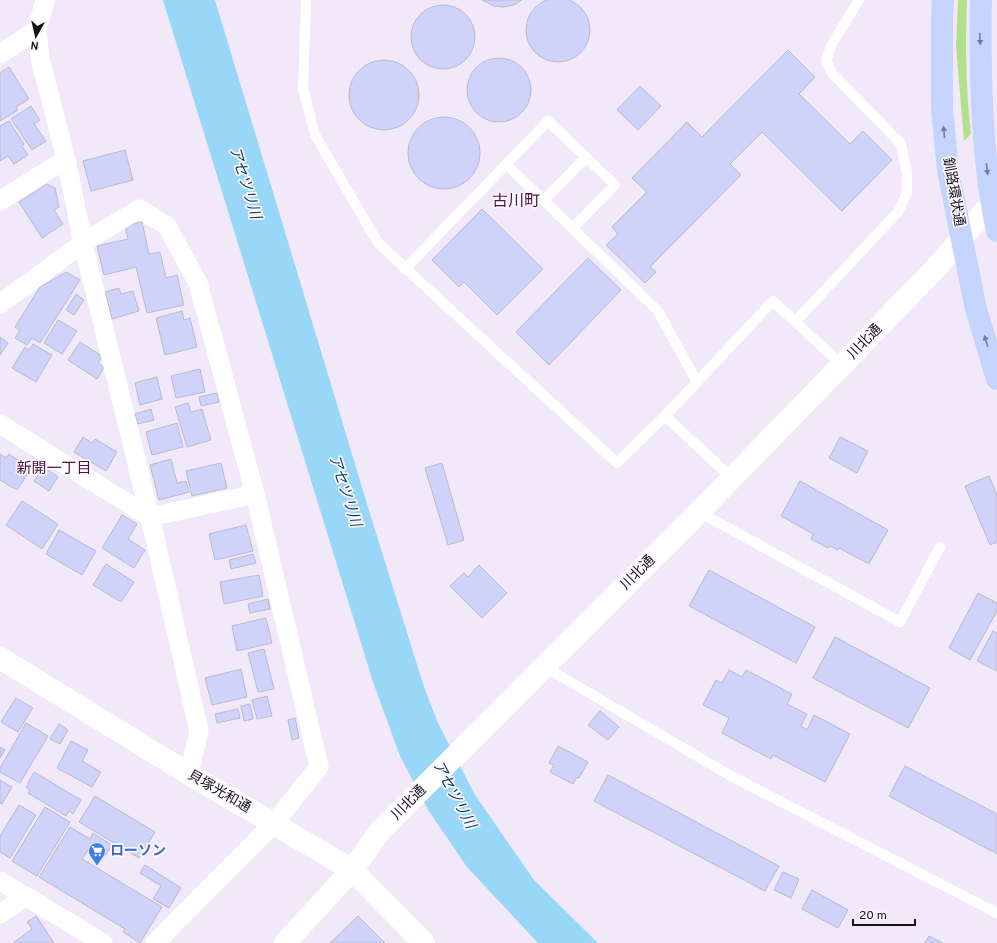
<svg xmlns="http://www.w3.org/2000/svg" width="997" height="943" font-family="Overpass,'Noto Sans JP',sans-serif">
	<style>
		.green { fill: #b5e08b }
		.water { fill: #99d7f8 }
		.building { fill: #d0d3f9; stroke: #b8bacc }
		.lines { fill: none; stroke-linecap: round; stroke-linejoin: round }
		.service { stroke: #fff; stroke-width: 10 }
		.minor { stroke: #fff; stroke-width: 19 }
		.tertiary { stroke: #fff; stroke-width: 22 }
		.trunk { stroke: #c4d4fc; stroke-width: 22 }
		.oneway { fill: #767d96 }
		.labels { text-anchor: middle; dominant-baseline: central; stroke-width: 3.5; stroke-linejoin: round; paint-order: stroke }
		.street-label { font-size: 14px; fill: #171319; stroke: #fbf7fe }
		.shop-label { font-size: 14px; font-weight: bold; fill: #366cbe; stroke: #fbf7fe; text-anchor: start }
		.water-label { font-size: 15px; font-style: italic; fill: #0c4056; stroke: #fbf7fe }
		.neighbourhood-label { font-size: 15px; fill: #52153a; stroke: #fbf7fe }
		.quarter-label { font-size: 16px; fill: #52153a; stroke: #fbf7fe }
	</style>
	<rect width="100%" height="100%" fill="#f1e8f9"/>
	<!-- green -->
	<path class="green" d="M958,0H967C965,46 966,88 971,134L964,141L956,46Z"/>
	<!-- water -->
	<path class="water" d="M163,0H215L371,517L424,687L438,723L475,795L534,880L598,943H538L467,867L428,810L400,756L373,682Z"/>
	<!-- building -->
	<path class="building" d="M526 30a32 32 0 1 1 64 0a32 32 0 1 1-64 0Z
		M482,0H522L514,5L504,7L494,6Z
		M411 37a32 32 0 1 1 64 0a32 32 0 1 1-64 0Z
		M788,50L815,77L799,94L850,144L863,131L892,160L842,211L762,132L730,164L741,175L650,267L656,272L645,283L606,245L618,234L612,227L647,192L632,178L687,122L702,137Z
		M467 90a32 32 0 1 1 64 0a32 32 0 1 1-64 0Z
		M349 95a35 35 0 1 1 70 0a35 35 0 1 1-70 0Z
		M9,67L29,99L16,107L18,110L0,121V73Z
		M640,86L661,106L638,130L617,110Z
		M31,106L40,120L34,124L46,141L32,150L11,119Z
		M408 153a36 36 0 1 1 72 0a36 36 0 1 1-72 0Z
		M9,121L24,144L22,146L28,155L14,164L8,156L0,161V126Z
		M125,150L133,180L91,191L83,161Z
		M47,184L55,188L59,207L54,210L63,224L42,238L19,202Z
		M482,209L543,269L497,315L464,282L459,287L432,260Z
		M142,222L149,254L160,252L166,278L177,275L184,305L147,313L136,267L104,275L97,246L128,239L125,226Z
		M588,258L621,290L549,365L516,332Z
		M66,272L80,280L40,343L32,338L27,345L15,338L20,331L15,327L40,287Z
		M119,288L121,294L133,291L139,311L112,319L105,292Z
		M76,294L84,300L74,315L66,310Z
		M182,311L184,320L190,318L197,347L165,355L156,318Z
		M58,320L77,331L62,354L44,343Z
		M0,337L8,343L0,355Z
		M80,342L102,356L98,363L104,367L97,379L68,360Z
		M33,344L52,355L36,382L12,368L25,347L29,350Z
		M200,369L205,392L176,398L171,376Z
		M157,377L162,399L140,405L135,383Z
		M217,393L219,402L201,406L199,397Z
		M188,403L191,412L202,409L211,440L187,447L175,407Z
		M151,409L154,420L138,424L135,414Z
		M177,423L183,447L152,455L146,432Z
		M83,437L92,443L95,439L117,452L106,471L74,452Z
		M840,437L868,451L857,473L829,458Z
		M0,454L6,458L9,454L31,469L17,490L0,480Z
		M171,459L177,483L186,481L189,492L159,500L150,465Z
		M221,463L227,488L192,496L186,471Z
		M442,463L464,540L448,545L425,468Z
		M44,467L58,477L49,491L34,481Z
		M989,476L997,495V542L990,545L965,486Z
		M800,481L888,530L869,564L839,548L838,550L830,546L828,548L811,539L813,534L781,516Z
		M22,501L58,524L42,549L6,525Z
		M122,515L137,524L128,539L145,550L134,568L102,548Z
		M246,525L253,551L215,560L209,534Z
		M59,530L96,551L82,575L46,554Z
		M253,554L256,563L231,569L229,560Z
		M106,564L134,582L121,602L93,585Z
		M479,565L507,593L482,618L450,586L464,573L468,577Z
		M709,570L815,627L796,663L689,606Z
		M259,575L263,596L224,604L220,582Z
		M978,593L997,603V611L970,660L949,648Z
		M268,599L270,609L250,613L248,604Z
		M266,618L272,643L237,651L232,626Z
		M993,631L997,633V671L977,661Z
		M835,637L930,688L908,728L813,678Z
		M264,649L274,689L258,692L248,653Z
		M241,669L247,697L212,705L205,678Z
		M729,670L742,677L746,670L792,694L787,704L807,714L801,726L807,730L814,715L850,734L825,782L773,755L771,759L722,733L729,718L703,705L716,680L722,683Z
		M267,696L272,716L257,719L252,700Z
		M16,698L33,708L18,732L1,722Z
		M250,704L253,719L244,721L241,706Z
		M238,709L240,718L217,723L215,714Z
		M600,711L619,727L608,740L588,725Z
		M295,718L299,738L292,740L288,720Z
		M26,723L48,736L20,783L0,772V768Z
		M59,724L68,730L60,744L50,739Z
		M71,741L88,750L82,761L101,772L92,787L57,768Z
		M558,746L588,762L579,778L577,777L573,784L550,772L554,765L549,763Z
		M0,747L5,750L0,758Z
		M905,766L997,814V854L889,796Z
		M34,772L81,800L73,814L69,811L66,816L28,793L30,790L26,787Z
		M608,775L779,866L765,891L594,801Z
		M0,780L12,787L2,804L0,803Z
		M95,796L155,832L139,858L79,822Z
		M19,805L36,815L10,858L0,852V836Z
		M45,807L70,822L37,876L12,861Z
		M70,827L90,839L93,833L112,845L105,856L90,847L82,859L162,907L140,943L123,932L125,929L39,877Z
		M145,865L181,888L169,908L153,899L161,886L140,873Z
		M783,872L799,879L791,898L774,890Z
		M812,890L848,910L838,928L802,909Z
		M36,916L54,943H13L32,929L27,922Z
		M358,916L385,943H330Z
		M929,936L943,943H925Z"/>
	<g class="lines">
		<!-- service -->
		<path class="service" d="M306,0L303,88L315,135L378,243L617,463L665,416
			M506,164L658,311L697,382
			M544,200L586,157
			M405,269L548,121L615,185L573,228
			M796,321L898,212L907,193V174L901,144L832,73L826,60L832,44L859,0
			M732,478L665,416L773,301L842,365
			M699,512L900,622L940,547
			M545,667L731,776L997,913"/>
		<!-- minor -->
		<path class="minor" d="M45,0L37,30L40,58L66,159L83,243L150,517L199,731L189,774
			M0,54L37,30
			M0,201L66,159
			M0,304L83,243L139,209L167,226L198,283L255,494L319,767L274,823L155,943
			M0,424L150,517L255,494
			M0,881L103,943
			M0,914L26,896"/>
		<!-- tertiary -->
		<path class="tertiary" d="M0,658L189,774L352,870L424,943
			M285,943L352,870L381,830L699,512L842,365L936,268L997,197"/>
		<!-- trunk -->
		<path class="trunk" d="M943,0L942,19V109L948,171L976,309L997,379
			M981,0C980,27 981,53 981,79C983,131 986,181 997,231"/>
	</g>
	<!-- one-way arrows -->
	<defs><path id="oneway-solid" d="M-6-.8H1V-3.2L6.5 0L1 3.2V.8H-6Z"/></defs>
	<g class="oneway">
		<use href="#oneway-solid" transform="translate(980 39) rotate(88)"/>
		<use href="#oneway-solid" transform="translate(944 132) rotate(-95)"/>
		<use href="#oneway-solid" transform="translate(987 169) rotate(83)"/>
		<use href="#oneway-solid" transform="translate(986 341) rotate(-107)"/>
	</g>
	<!-- icons -->
	<defs>
		<g id="supermarket-pin" transform="scale(0.9)"><path d="M0 17L-7.5 6A9.5 9.5 0 1 1 7.5 6Z" fill="#3f7fe0" stroke="#fbf7fe"/><path d="M-6-5.5h2.5l.6 2H6L4.5 2H-2.5L-4.4-4H-6ZM-1.5 3.2a1.3 1.3 0 1 0 .1 0ZM3 3.2a1.3 1.3 0 1 0 .1 0Z" fill="#fff"/></g>
	</defs>
	<g fill-rule="evenodd">
		<use href="#supermarket-pin" x="97" y="851"/>
	</g>
	<g class="labels">
		<!-- street labels -->
		<g class="street-label">
			<text transform="translate(953 192) rotate(80)">釧路環状通</text>
			<text transform="translate(865 342) rotate(-46)">川北通</text>
			<text transform="translate(638 573) rotate(-45)">川北通</text>
			<text transform="translate(219 792) rotate(30)">貝塚光和通</text>
			<text transform="translate(409 803) rotate(-45)">川北通</text>
		</g>
		<!-- shop labels -->
		<g class="shop-label">
			<text x="110" y="851">ローソン</text>
		</g>
		<!-- water labels -->
		<g class="water-label">
			<text transform="translate(244 183) rotate(73)">アセツリ川</text>
			<text transform="translate(344 491) rotate(72)">アセツリ川</text>
			<text transform="translate(453 795) rotate(62)">アセツリ川</text>
		</g>
		<!-- neighbourhood labels -->
		<g class="neighbourhood-label">
			<text x="54" y="469">新開一丁目</text>
		</g>
		<!-- quarter labels -->
		<g class="quarter-label">
			<text x="516" y="202">古川町</text>
		</g>
	</g>
	<!-- north arrow -->
	<g transform="translate(36 36) rotate(188)" stroke="#fbf7fe" stroke-width="3" paint-order="stroke">
	<path d="M0-3L7 15L0 10L-7 15Z" fill="#171319"/>
	<text y="-6" font-size="11" font-weight="bold" text-anchor="middle" fill="#171319">N</text>
	</g>
	<!-- scale -->
	<path d="M853 919v6h62v-6" fill="none" stroke="#171319" stroke-width="2"/>
	<text x="859" y="919" font-size="12" fill="#171319" stroke="#fbf7fe" stroke-width="3" paint-order="stroke">20 m</text>
</svg>
